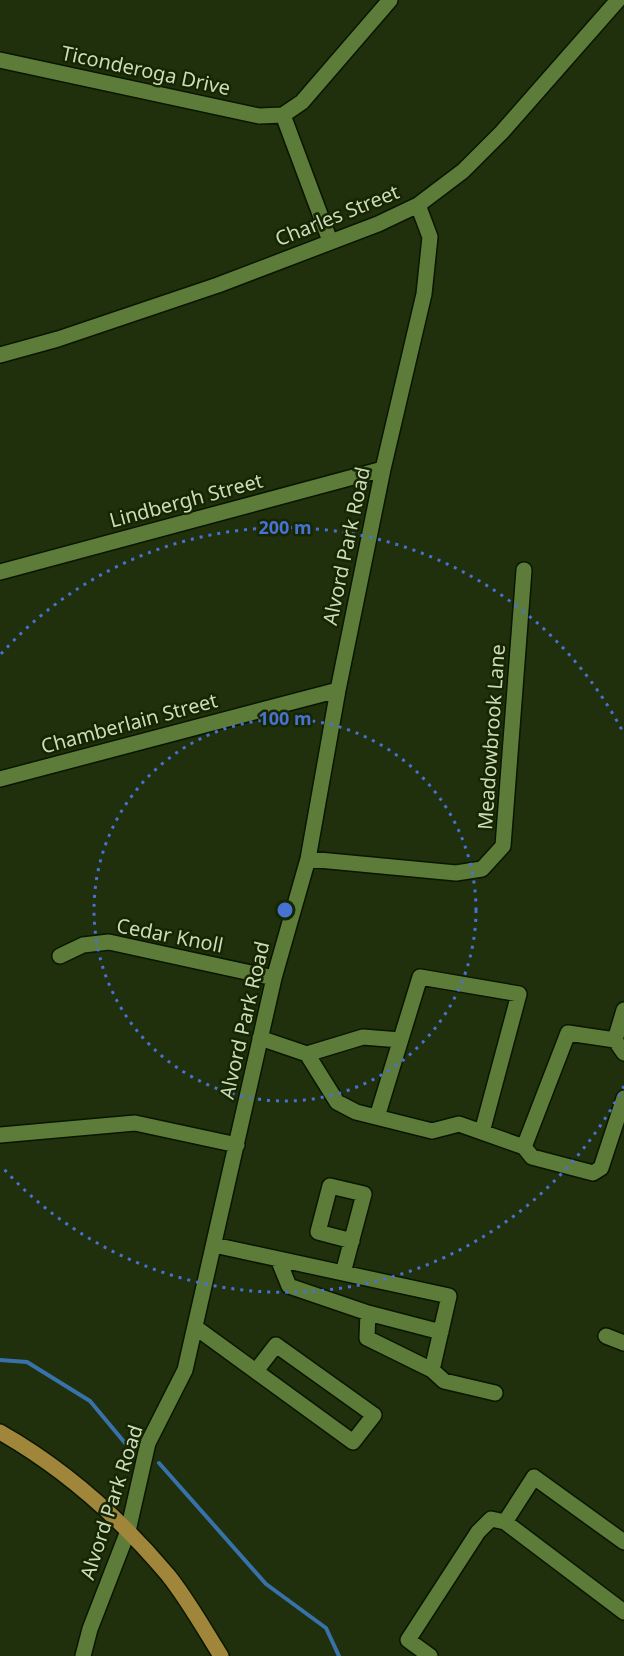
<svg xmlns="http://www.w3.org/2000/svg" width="624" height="1656" font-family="'Noto Sans',sans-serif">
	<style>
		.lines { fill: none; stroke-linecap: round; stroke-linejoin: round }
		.stream { stroke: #3972aa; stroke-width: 4 }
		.minor-casing { stroke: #091600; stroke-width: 18 }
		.major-casing { stroke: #091600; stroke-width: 18 }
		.minor { stroke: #5d7c39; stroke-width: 15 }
		.major { stroke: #a0863a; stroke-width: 15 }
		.ring { fill: none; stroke: #4872d0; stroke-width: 3; stroke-dasharray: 3 6 }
		.labels { text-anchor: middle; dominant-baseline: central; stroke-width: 5; stroke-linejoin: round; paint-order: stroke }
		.street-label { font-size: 20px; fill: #cbdcba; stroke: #162502 }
		.centre { fill: #4872d0; stroke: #162502; stroke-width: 3 }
		.ring-label { font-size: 18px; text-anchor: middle; font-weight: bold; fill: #4872d0; stroke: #162502; stroke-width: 5; stroke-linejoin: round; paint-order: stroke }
	</style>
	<rect width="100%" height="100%" fill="#202f0c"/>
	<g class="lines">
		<!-- stream -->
		<path class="stream" d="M0,1360L27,1362L90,1401L130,1449
			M159,1463L266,1584L326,1628L339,1656"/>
		<!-- minor casing -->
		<g class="minor-casing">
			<path id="minor" d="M0,60L259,116L283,115
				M283,115L302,102L390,0
				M283,115L330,241
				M0,355L58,339L218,285L378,224L418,205L463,171L502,132L618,0
				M0,572L383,469
				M0,779L338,690
				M308,859L456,873L482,869L503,846L524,570
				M60,956L83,945L109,942L274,978
				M624,1010L615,1040L624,1053
				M260,1038L307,1054L337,1102L356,1112L432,1131L459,1124L524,1147L532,1157L593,1173L601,1168L624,1098
				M307,1054L363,1037L400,1040
				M377,1117L420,977L519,994L482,1132
				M0,1135L135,1123L237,1145
				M524,1147L568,1033L615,1040
				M214,1245L449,1296L432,1370L367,1338L368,1313L289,1286L278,1259
				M343,1273L364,1194L330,1186L318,1232L352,1241
				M368,1313L441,1332
				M195,1327L353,1442L374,1415L276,1345L256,1371
				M606,1336L624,1343
				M432,1370L444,1381L495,1393
				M624,1542L534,1477L505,1522L624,1612
				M83,1656L90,1629L128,1531L148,1443L185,1370L274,978L308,859L338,690L383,469L424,294L430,237L418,205
				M430,1656L408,1640L478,1532L491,1519L505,1522"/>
		</g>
		<!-- major casing -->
		<g class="major-casing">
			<path id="major" d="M0,1432C65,1469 120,1518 168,1575C188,1600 204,1629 221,1656"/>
		</g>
		<!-- minor -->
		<use href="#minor" class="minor"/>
		<!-- major -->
		<use href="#major" class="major"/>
	</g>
	<!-- distance rings -->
	<g class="ring">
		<circle cx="285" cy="910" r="191"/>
		<path d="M624 1086A382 382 0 0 1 1 1166M1 654A382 382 0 0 1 624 734"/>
	</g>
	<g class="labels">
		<!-- street labels -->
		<g class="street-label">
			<text transform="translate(146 70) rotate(12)">Ticonderoga Drive</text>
			<text transform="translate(337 215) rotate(-22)">Charles Street</text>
			<text transform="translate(186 500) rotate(-15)">Lindbergh Street</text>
			<text transform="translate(346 546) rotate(-78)">Alvord Park Road</text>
			<text transform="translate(129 723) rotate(-15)">Chamberlain Street</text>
			<text transform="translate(491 737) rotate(-86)">Meadowbrook Lane</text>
			<text transform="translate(170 935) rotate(11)">Cedar Knoll</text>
			<text transform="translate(244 1020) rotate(-77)">Alvord Park Road</text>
			<text transform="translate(111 1502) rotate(-72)">Alvord Park Road</text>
		</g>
	</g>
	<circle cx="285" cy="910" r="9" class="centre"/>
	<g class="ring-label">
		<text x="285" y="534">200 m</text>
		<text x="285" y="725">100 m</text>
	</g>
</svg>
